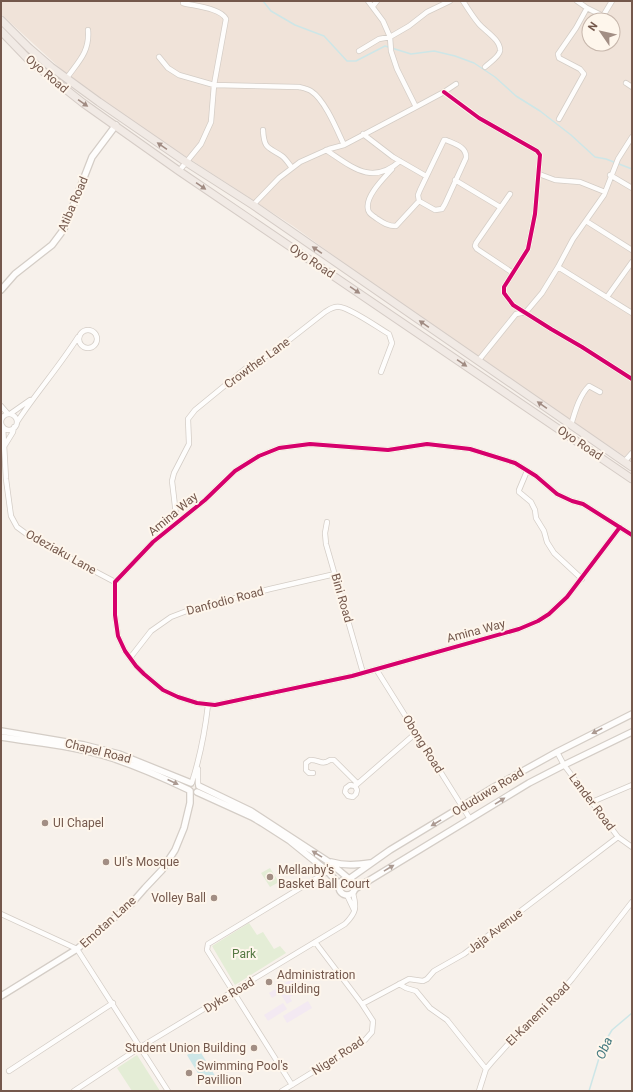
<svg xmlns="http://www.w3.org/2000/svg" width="633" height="1092" font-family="Roboto,sans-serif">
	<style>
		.residential { fill: #f0e3d9; fill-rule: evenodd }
		.education { fill: #f3e9f2 }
		.green { fill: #e4edd6 }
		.water { fill: #cde6e7 }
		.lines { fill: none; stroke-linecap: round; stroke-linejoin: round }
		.stream { stroke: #cde6e7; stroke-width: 1.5 }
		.minor-casing { stroke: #d4cdc6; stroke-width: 6 }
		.tertiary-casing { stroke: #d4cdc6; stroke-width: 8 }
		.trunk-casing { stroke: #d5ccc6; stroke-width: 9 }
		.minor { stroke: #fefdfc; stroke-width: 4.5 }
		.tertiary { stroke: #fefdfc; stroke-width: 5.5 }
		.trunk { stroke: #f1eae5; stroke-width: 7 }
		.cycleway-casing { stroke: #fef6ec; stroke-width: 6 }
		.cycleway { stroke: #d6006c; stroke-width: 4 }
		.oneway { fill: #a08b82 }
		.oneway2 { fill: #ab9a92 }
		.poi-dot { fill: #a28e84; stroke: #fef6ec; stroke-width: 1.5 }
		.labels { text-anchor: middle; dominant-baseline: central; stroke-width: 4; stroke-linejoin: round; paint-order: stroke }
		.street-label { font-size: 12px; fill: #74584c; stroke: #fef6ec }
		.poi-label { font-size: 12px; fill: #74584c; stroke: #fef6ec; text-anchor: start }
		.park-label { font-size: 12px; fill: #567943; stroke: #fef6ec }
		.water-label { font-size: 13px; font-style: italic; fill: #43797f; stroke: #fef6ec }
	</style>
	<rect width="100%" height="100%" fill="#f7f1eb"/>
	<!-- residential -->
	<path class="residential" d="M1,1H632V461L504,377L402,305L293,226L85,91L1,14ZM589,20H613V44H589Z"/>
	<!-- education -->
	<path class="education" d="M298,975L301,980L294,984L300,991L290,997L292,1001L287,1004L280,993L272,998L269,993Z
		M308,1001L312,1008L287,1023L283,1016Z
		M283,1003L287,1009L268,1021L264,1015Z"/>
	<!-- green -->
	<path class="green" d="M270,868L279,882L270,887L261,873Z
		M249,923L257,935L263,932L274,949L280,946L286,953L235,985L212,946Z
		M137,1055L160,1091H132L117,1068Z"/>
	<!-- water -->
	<path class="water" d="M198,1048L217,1079L205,1085L187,1055Z"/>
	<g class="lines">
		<!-- stream -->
		<path class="stream" d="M263,1L271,11L295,25L324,36L347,61H356L385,46L411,54L434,51L455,56L474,63L495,77L516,96L540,111L571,135L595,157L606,159L632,169
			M589,1091L603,1045L612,1030L632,1013"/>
		<!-- minor casing -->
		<g class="minor-casing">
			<path id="minor" d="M368,1L383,21L390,37L391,51L397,69L416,107
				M463,1C468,9 473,17 479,24C485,31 501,40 500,51C499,57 489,63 485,67
				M577,1L587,8L603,16L612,1
				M373,6L377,1
				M359,51L379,39L390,37L409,26L427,12L450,1
				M159,57L168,68L179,75L214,85L299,87C303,88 308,89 311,91C325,100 337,130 344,145
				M66,79C78,62 90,52 88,30
				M626,83L632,87
				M444,92L479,118L537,151L540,155L535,214L528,249L504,287V293L513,305L551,329L582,347L632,379
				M559,119L584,74L580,69L559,58L558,54L576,28L587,8
				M263,130C264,150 269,147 282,156C286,159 289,164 292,168
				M363,134L393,157L426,176
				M444,140H446C455,144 467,147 466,158L445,204L442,209L435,210L419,201L418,195L420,190Z
				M326,150C352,167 372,186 400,161
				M392,169C384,178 365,196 368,209C368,213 372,215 376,218C382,222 387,226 396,226L419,201
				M179,171L201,144L211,122L214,85L226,19C221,8 194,6 183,3
				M539,174L555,180L580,182L605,192
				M610,175L632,188
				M455,180L500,207
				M510,194L476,243L475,246L477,249L513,273
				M253,205L279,178L300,162L329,149L344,145L416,107L444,92L456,84
				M586,221L632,250
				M558,267L632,313
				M607,297L632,262
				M79 339a9 9 0 1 1 18 0a9 9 0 1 1-18 0Z
				M478,361L516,314L526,312L542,293L558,267L573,239L604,195L618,159L632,137
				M1,406L8,414
				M10,414L30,400
				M1 422a8 8 0 1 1 16 0a8 8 0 1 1-16 0Z
				M17,422C36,393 59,367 78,337
				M571,425C575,412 579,396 589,386L600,392
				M3,427L6,479L11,516L17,527L32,538L115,582
				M5,445L13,432L14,427
				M624,462L632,453
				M527,471L519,490V492L531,502L535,510L536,518L544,531L547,542L554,553L582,579
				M327,522L325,533L326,544L363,673
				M177,523L172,481L174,473L189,444L188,419L195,410L245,369L279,348L325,312C330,309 334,306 340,307C352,309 377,327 389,334L392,343L381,372
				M620,527L567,597L549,614L538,621L519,629L352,676L215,705L197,703L178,697L163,690L144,674L136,666L125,651L118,636L115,615V582L153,542L205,500L235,471L259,456L279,448L310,444L388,450L427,444L470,449L515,463L536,476L557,494L572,501L583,504L632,535
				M130,658L151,631L171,617L192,609L270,589L335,574
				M376,669L470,819
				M557,752L564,765L618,837L632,847
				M313,773H309L306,770V763L310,760C319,759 321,766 330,760H334L357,783
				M192,782C200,757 205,731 208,705
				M198,784V769
				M355,786L357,790L356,794L353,797L348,796L345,792L346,788L350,785L355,786L416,733
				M592,802L632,785
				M347,895L354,910
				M1,914L77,949L168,1091
				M399,984L406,988L416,991L430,1008L447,1020L486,1069
				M362,1004L409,979L423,981L427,979L434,971L464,954L618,837
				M9,1071L113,1003
				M292,1085L207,950L208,944L335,867
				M74,1091L139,1048L345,924C356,913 357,908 353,893
				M282,1091L365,1040L372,1032L373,1021L362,1004L315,942
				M479,1091L486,1069L491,1063L509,1043L553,1001L572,979L632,902"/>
		</g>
		<!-- tertiary casing -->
		<g class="tertiary-casing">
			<path id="tertiary" d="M1,290L15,274L52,245L64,229L92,157L116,125
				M1,731L84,745L119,754L191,783
				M1,737C38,743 77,746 112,758C139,767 164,778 189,790
				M199,786L251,811L329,862L348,878
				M197,792L252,817L262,823L290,841L327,871L339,884
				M331,862C345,866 356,865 370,863
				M339 887a8 8 0 1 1 16 0a8 8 0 1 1-16 0Z
				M349,879L390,850L494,787L557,752L632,714
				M355,889L529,783L564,765L632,732
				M1,996L77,949L131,904L145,888L162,870L175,850L184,828L190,803V791"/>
		</g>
		<!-- trunk casing -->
		<g class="trunk-casing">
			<path id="trunk" d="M1,20L29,48L51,67L99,102L186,162L253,205L632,467
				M1,31L30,61L83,103L179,171L632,479"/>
		</g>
		<!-- minor -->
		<use href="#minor" class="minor"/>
		<!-- tertiary -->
		<use href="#tertiary" class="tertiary"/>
		<!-- trunk -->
		<use href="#trunk" class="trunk"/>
		<!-- cycleway casing -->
		<g class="cycleway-casing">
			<path id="cycleway" d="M444,92L479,118L537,151L540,155L535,214L528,249L504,287V293L513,305L551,329L582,347L632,379
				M620,527L567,597L549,614L538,621L519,629L352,676L215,705L197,703L178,697L163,690L144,674L136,666L125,651L118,636L115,615V582L153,542L205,500L235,471L259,456L279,448L310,444L388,450L427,444L470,449L515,463L536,476L557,494L572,501L583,504L632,535"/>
		</g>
		<!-- cycleway -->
		<use href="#cycleway" class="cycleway"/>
	</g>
	<!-- one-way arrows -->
	<defs><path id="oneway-solid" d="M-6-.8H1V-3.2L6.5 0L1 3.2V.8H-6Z"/></defs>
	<g class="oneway">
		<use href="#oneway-solid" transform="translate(83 103) rotate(35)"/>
		<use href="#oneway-solid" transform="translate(162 146) rotate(-146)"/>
		<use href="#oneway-solid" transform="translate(201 186) rotate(34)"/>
		<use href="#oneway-solid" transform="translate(317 250) rotate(-145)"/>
		<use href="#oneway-solid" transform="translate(355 290) rotate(34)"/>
		<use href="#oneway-solid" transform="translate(424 324) rotate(-145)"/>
		<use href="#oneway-solid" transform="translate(462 363) rotate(34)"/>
		<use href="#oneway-solid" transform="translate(542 405) rotate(-145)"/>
	</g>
	<g class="oneway2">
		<use href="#oneway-solid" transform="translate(597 731) rotate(153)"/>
		<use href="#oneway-solid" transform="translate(173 782) rotate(25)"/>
		<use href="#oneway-solid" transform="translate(500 801) rotate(-32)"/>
		<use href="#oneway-solid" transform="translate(436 823) rotate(149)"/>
		<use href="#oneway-solid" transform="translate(317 854) rotate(-148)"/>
		<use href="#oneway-solid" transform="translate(389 868) rotate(-31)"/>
	</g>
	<!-- markers -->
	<g class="poi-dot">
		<circle cx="45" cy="823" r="4"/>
		<circle cx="106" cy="862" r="4"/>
		<circle cx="270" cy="877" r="4"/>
		<circle cx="214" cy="898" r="4"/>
		<circle cx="269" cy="982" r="4"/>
		<circle cx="254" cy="1048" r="4"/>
		<circle cx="189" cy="1073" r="4"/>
	</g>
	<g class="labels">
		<!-- street labels -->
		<g class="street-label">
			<text transform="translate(47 74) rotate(40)">Oyo Road</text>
			<text transform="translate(73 204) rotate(-67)">Atiba Road</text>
			<text transform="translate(312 261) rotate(34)">Oyo Road</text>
			<text transform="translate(257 363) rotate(-36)">Crowther Lane</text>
			<text transform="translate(580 443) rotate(34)">Oyo Road</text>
			<text transform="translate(173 514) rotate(-40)">Amina Way</text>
			<text transform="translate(61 552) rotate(29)">Odeziaku Lane</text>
			<text transform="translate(342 598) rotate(74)">Bini Road</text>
			<text transform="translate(225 601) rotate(-15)">Danfodio Road</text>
			<text transform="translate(476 631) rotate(-15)">Amina Way</text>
			<text transform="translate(423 744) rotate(58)">Obong Road</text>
			<text transform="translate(98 751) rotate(14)">Chapel Road</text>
			<text transform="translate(488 792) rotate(-31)">Oduduwa Road</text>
			<text transform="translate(592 802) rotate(53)">Lander Road</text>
			<text transform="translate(108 922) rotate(-42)">Emotan Lane</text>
			<text transform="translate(495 931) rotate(-37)">Jaja Avenue</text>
			<text transform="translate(229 995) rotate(-31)">Dyke Road</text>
			<text transform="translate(538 1014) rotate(-45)">El-Kanemi Road</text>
			<text transform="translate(338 1056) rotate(-33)">Niger Road</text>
		</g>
		<!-- poi labels -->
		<g class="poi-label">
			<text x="53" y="823">UI Chapel</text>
			<text x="114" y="862">UI's Mosque</text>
			<text x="278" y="870">Mellanby's<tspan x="278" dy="14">Basket Ball Court</tspan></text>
			<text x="206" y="898" text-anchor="end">Volley Ball</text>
			<text x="277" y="975">Administration<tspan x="277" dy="14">Building</tspan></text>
			<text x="246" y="1048" text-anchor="end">Student Union Building</text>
			<text x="197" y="1066">Swimming Pool's<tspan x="197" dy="14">Pavillion</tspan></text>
		</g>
		<!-- park labels -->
		<g class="park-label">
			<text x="244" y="954">Park</text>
		</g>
		<!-- water labels -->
		<g class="water-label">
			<text transform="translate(604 1048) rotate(-67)">Oba</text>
		</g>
	</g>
	<!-- border -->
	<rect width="633" height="1092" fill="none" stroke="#74584c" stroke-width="4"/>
	<!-- north arrow -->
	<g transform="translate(601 32) rotate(304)"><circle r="19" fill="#fef6ec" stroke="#c7b7ac"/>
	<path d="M0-3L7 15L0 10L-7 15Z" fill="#a28e84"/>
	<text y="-6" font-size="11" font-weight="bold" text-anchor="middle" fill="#74584c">N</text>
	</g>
</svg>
